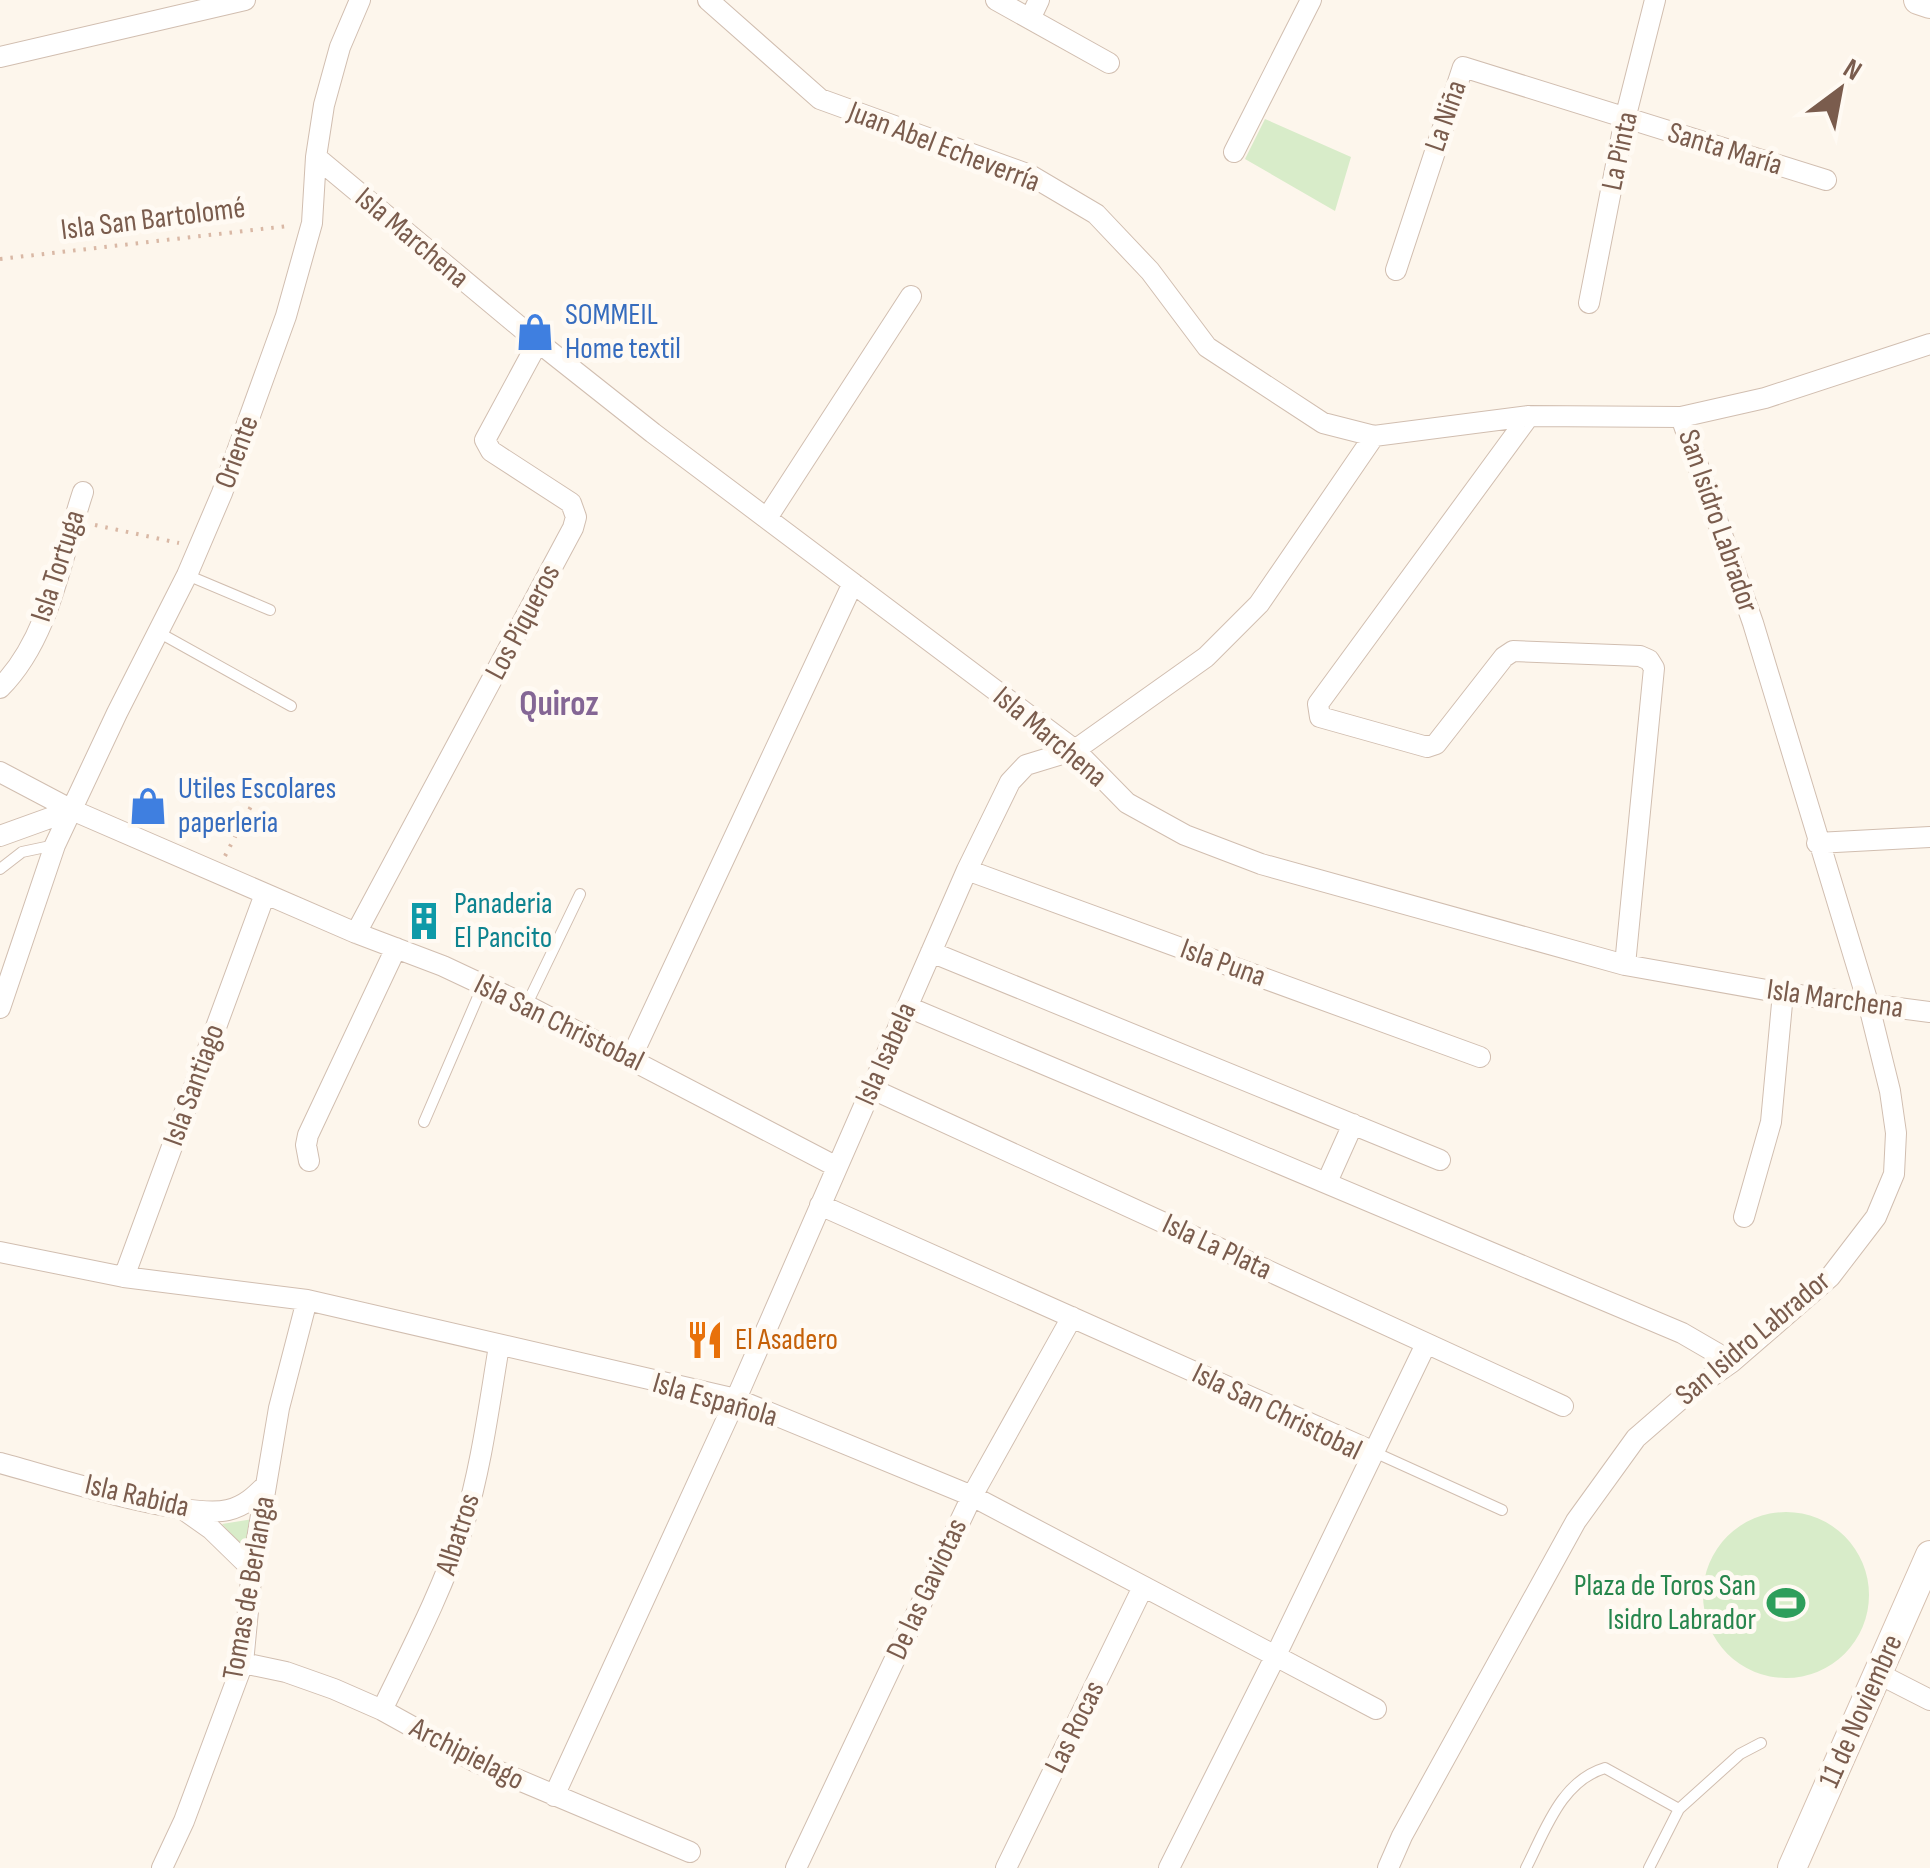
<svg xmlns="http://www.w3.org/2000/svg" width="1930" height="1868" font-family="'Sofia Sans Condensed',sans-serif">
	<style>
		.green { fill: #d8ecc9 }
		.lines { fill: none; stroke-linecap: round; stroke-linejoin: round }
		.lane-casing { stroke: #d1beb0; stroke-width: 12 }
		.street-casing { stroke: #d1beb0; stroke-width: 22 }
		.secondary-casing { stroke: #d6c0b0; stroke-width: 30 }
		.path { stroke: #d9b8a5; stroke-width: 4; stroke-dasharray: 2.5 8; stroke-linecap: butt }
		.lane { stroke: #fff; stroke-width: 10 }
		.street { stroke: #fff; stroke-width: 20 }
		.secondary { stroke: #fff; stroke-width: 28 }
		.labels { text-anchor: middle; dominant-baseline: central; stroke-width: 10; stroke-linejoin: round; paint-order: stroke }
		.street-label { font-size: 30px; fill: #7a5c4d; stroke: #fffaf3 }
		.shop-label { font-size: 30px; fill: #366cbe; stroke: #fffaf3; text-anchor: start }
		.culture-label { font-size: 30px; fill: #0d838f; stroke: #fffaf3; text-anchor: start }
		.food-label { font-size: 30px; fill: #c56008; stroke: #fffaf3; text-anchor: start }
		.leisure-label { font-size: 30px; fill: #27864d; stroke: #fffaf3; text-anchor: end }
		.quarter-label { font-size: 35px; font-weight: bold; fill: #846695; stroke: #fffaf3 }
	</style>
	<rect width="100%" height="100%" fill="#fdf6ec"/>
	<!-- green -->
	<path class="green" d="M1265,119L1351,157L1335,211L1245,159Z
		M1703 1595a83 83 0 1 1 166 0a83 83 0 1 1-166 0Z
		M253,1519L248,1552L222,1524Z"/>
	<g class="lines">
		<!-- lane casing -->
		<g class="lane-casing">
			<path id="lane" d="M187,575L270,610
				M158,632L291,706
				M0,869L22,852L55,845
				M527,1004L580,894
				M424,1122L483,985
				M1374,1452L1502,1510
				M1526,1868C1545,1831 1561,1781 1605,1768L1679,1809L1740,1754L1761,1743
				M1649,1868L1679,1809"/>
		</g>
		<!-- street casing -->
		<g class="street-casing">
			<path id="street" d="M708,0L820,99L1030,175L1096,214L1150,271L1207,347L1323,423L1374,436L1529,416L1681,417L1765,398L1930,344
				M996,0L1109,63
				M1030,19L1039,0
				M0,57L245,0
				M1234,152L1311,0
				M316,157L538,342L653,433L1075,750L1127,803L1185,835L1261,864L1625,965L1783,993L1930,1012
				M1396,270L1463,67L1826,180
				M1589,303L1625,119L1655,0
				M1529,416L1318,704L1320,717L1427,747L1436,744L1504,657L1513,651L1640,656L1649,660L1654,668L1625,965
				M767,518L911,296
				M0,688C50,638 61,558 83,492
				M0,772L72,810L356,933L443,966L526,1005L837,1167
				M0,836L72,810
				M1817,843L1930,837
				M967,870L1480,1057
				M356,933L573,528L576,517L571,503L491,451L485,440L538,342
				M931,952L1440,1160
				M908,1007L1682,1333L1732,1362
				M0,1008L55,845L117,713L187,575L222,493L286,316L312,223L316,157L324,105L340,47L360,0
				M631,1058L853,583
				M870,1088L1563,1406
				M309,1161L306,1145L308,1135L396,948
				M1327,1182L1353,1124
				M820,1205L1374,1452
				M1744,1217L1771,1122L1783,993
				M0,1252L124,1277L307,1300L736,1399L972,1496L1376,1709
				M124,1277L265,894
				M0,1463C49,1476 186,1520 228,1510C245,1506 255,1496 266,1485
				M184,1510L211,1529L252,1569
				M243,1663L286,1672L334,1689L382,1710L476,1762L690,1852
				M1877,1673L1930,1700
				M382,1710C411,1650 442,1591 463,1527C481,1469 489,1406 499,1346
				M554,1796L736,1399L967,870L1010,782L1026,765L1075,750L1206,657L1259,604L1374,436
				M162,1868L184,1821L243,1663L252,1569L279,1408L307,1300
				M796,1868L972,1496L1072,1317
				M1006,1868L1143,1587
				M1169,1868L1275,1657L1426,1344
				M1388,1868L1402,1836L1576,1521L1636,1438L1689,1392L1732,1362L1830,1277L1876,1217L1894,1174L1896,1133L1890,1091L1869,1006L1753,623L1681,417"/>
		</g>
		<!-- secondary casing -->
		<g class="secondary-casing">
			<path id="secondary" d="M1918,0L1930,4
				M1792,1868L1930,1555"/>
		</g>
		<!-- path -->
		<path class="path" d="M0,259L288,226
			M95,525L179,543
			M225,856L260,789"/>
		<!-- lane -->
		<use href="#lane" class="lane"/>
		<!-- street -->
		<use href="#street" class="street"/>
		<!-- secondary -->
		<use href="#secondary" class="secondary"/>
	</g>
	<!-- icons -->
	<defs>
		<g id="shop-bare" transform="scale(3)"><path d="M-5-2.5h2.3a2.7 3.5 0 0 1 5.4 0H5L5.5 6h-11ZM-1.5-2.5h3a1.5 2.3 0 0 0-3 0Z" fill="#3f7fe0" stroke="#fffaf3" stroke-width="2.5" paint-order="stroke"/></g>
		<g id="building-bare" transform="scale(3)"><path d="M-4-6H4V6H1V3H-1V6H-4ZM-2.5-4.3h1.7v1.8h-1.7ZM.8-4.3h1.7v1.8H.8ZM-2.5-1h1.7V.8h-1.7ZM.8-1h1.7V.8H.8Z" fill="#0f9aa8" stroke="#fffaf3" stroke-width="2.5" paint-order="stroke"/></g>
		<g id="restaurant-bare" transform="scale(3)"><path d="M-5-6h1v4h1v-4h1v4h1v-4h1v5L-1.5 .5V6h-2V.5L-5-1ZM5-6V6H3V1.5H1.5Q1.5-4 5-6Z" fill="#e8710a" stroke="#fffaf3" stroke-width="2.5" paint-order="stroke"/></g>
		<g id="stadium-bare" transform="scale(3)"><path d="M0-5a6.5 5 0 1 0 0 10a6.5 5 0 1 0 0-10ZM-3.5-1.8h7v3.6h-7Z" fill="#2e9e5b" stroke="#fffaf3" stroke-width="2.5" paint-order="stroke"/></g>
	</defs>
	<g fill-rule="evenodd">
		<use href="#shop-bare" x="535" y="332"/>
		<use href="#shop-bare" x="148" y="806"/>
		<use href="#building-bare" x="424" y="921"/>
		<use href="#restaurant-bare" x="705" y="1340"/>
		<use href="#stadium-bare" x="1786" y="1603"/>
	</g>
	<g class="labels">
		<!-- street labels -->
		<g class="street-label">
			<text transform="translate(1446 116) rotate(-71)">La Niña</text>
			<text transform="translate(944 147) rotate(21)">Juan Abel Echeverría</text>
			<text transform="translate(1725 149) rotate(17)">Santa María</text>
			<text transform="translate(1620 151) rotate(-78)">La Pinta</text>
			<text transform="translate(153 219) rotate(-7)">Isla San Bartolomé</text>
			<text transform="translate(412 238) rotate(40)">Isla Marchena</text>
			<text transform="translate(237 452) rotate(-70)">Oriente</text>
			<text transform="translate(1718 521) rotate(71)">San Isidro Labrador</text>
			<text transform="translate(58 566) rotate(-72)">Isla Tortuga</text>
			<text transform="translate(523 622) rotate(-62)">Los Piqueros</text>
			<text transform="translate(1050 737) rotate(40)">Isla Marchena</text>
			<text transform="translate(1223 963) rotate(20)">Isla Puna</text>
			<text transform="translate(1835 999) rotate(8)">Isla Marchena</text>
			<text transform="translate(559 1023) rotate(26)">Isla San Christobal</text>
			<text transform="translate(886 1054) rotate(-66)">Isla Isabela</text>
			<text transform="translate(194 1085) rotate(-70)">Isla Santiago</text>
			<text transform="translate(1217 1247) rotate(25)">Isla La Plata</text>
			<text transform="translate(1753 1338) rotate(-40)">San Isidro Labrador</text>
			<text transform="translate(715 1400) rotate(16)">Isla Española</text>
			<text transform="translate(1277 1412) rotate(26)">Isla San Christobal</text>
			<text transform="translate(137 1496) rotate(13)">Isla Rabida</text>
			<text transform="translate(458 1534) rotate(-72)">Albatros</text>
			<text transform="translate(249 1588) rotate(-80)">Tomas de Berlanga</text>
			<text transform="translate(927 1589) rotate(-65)">De las Gaviotas</text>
			<text transform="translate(1861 1711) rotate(-66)">11 de Noviembre</text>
			<text transform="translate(1075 1727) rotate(-64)">Las Rocas</text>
			<text transform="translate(467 1754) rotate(27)">Archipielago</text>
		</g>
		<!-- shop labels -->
		<g class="shop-label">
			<text x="565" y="315">SOMMEIL<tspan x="565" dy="34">Home textil</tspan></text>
			<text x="178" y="789">Utiles Escolares<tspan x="178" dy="34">paperleria</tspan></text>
		</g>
		<!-- culture labels -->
		<g class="culture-label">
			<text x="454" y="904">Panaderia<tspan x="454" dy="34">El Pancito</tspan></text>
		</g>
		<!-- food labels -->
		<g class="food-label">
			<text x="735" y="1340">El Asadero</text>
		</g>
		<!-- leisure labels -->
		<g class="leisure-label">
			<text x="1756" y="1586">Plaza de Toros San<tspan x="1756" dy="34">Isidro Labrador</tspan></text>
		</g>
		<!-- quarter labels -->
		<g class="quarter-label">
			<text x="559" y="704">Quiroz</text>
		</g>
	</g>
	<!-- north arrow -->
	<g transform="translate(1840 90) rotate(32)" stroke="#fffaf3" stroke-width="8" paint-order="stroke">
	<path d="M0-8L18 38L0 25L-18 38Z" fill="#7a5c4d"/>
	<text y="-15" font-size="28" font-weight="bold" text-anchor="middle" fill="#7a5c4d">N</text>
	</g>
</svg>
